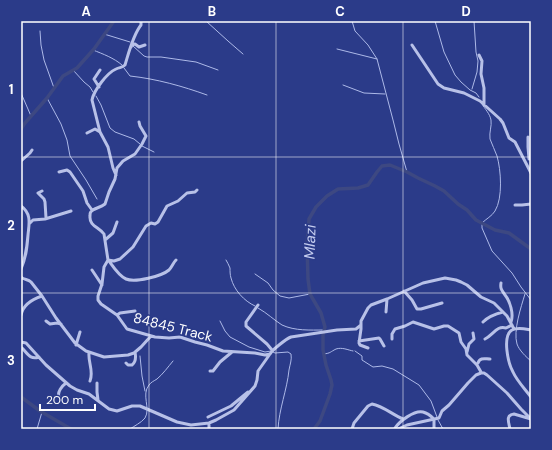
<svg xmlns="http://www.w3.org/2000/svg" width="552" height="450" font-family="'DM Sans',sans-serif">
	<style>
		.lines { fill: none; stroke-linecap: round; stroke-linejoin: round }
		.stream { stroke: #adb9e8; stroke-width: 1 }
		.river { stroke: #3d4882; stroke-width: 3.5 }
		.minor { stroke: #b8c1e8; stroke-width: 3 }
		.grid { fill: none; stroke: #fff; stroke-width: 1; stroke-opacity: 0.55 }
		.labels { text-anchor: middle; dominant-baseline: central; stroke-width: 3; stroke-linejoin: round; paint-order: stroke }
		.street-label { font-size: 14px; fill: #fff; stroke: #2b3b89 }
		.water-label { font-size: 15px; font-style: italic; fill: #c4ccef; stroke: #2b3b89 }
		.neatline { fill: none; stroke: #fff; stroke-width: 1.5 }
		.grid-label { font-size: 13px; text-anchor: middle; font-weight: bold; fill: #fff }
	</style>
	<rect width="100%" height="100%" fill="#2b3b89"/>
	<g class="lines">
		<!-- stream -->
		<path class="stream" d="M206,21L228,41L243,54
			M352,21L355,31L368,45L377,59L393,120L399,144L407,172
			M435,21L444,52L455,75L461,82L470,90L476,93L479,97
			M40,31L41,45L44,60L54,88
			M104,34L130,42
			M133,46L144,56L147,57H161L196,62L218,70
			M337,49L377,59
			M93,50C103,54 114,58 122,65
			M124,68L130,76C157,79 182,86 207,95
			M73,70L84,82L90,87L93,92
			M343,85L364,93L385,94
			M472,89L477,72L478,61L476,52L474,21
			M21,93L31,116
			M96,96L101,105L110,128L115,132L134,139L140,144
			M47,98L61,124L67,140L70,156L86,180L97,199
			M482,104C485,109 490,114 491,120C492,126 489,132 490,139C492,145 495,150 497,156C501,170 503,198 495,211C492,216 486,219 482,223V228L492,251L512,273L521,287L531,300
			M142,146L154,152
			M226,260C227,262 229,265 230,268C230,271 230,275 231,278C234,290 244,301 255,306
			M255,274L268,283L273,290L280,296L289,298L310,294
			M525,294C521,307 513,331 517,344C519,350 526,357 531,361
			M258,308C267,313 274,320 282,325C295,331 310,330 324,330
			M220,321L225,331L230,337L249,347L265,352L271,351
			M355,351L362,356V360L373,367L382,366L393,369L419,385L431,401L437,417
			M273,352L275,353L288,352L291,354C292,360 290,364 289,370C287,390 279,409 278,429
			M324,354C331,353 330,352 336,349C342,347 348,350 353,351
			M140,356L142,376L145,391
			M438,420L443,429
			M37,429L42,412
			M130,429C134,426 141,423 145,418C151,408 141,395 149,385C151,382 154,381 157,379C163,374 168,367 173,361"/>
		<!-- river -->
		<path class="river" d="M21,129L25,123L47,98L63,76L77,68L94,49L114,21
			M21,397L40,411L71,429
			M314,429L320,421L330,394L332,385L331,380L326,365L323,350V335L325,327L321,313L310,294L308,279L307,244L309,219L316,207L327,196L338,189L358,188L368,185L377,172L382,166L390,165L407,172L418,178L435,186L444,191L458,204L467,210L476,220L495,230L509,233L531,249"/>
		<!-- minor -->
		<path class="minor" d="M412,45L438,84L444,88L464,93L480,101L500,119L503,123L509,138L515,142L531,173
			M131,47L132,45L135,44L139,47L145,45
			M479,55L482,61L481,74L484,88V105
			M99,87L94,79L100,70
			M139,122L140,126L146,136L142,144L135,154L123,161L117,168L115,179L109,192L105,204C101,207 96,208 93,210C90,212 90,213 90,216C89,226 99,227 104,234L108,260L104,267L102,284L98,296V300L101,304L117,315L127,329L155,337L169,338L180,337L195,342L207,345L223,351L255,353L265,355L270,354C272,350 286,339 291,337L337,330L356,329L361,325
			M87,133L95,129L100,132
			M528,137V147L529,159
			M21,161L30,153L32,150
			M59,172L67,170L70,172L83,191L87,203L92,210
			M116,175L113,168L108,147L100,132L92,100C94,90 107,73 116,69C120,67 122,68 125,65C129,52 133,35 141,25V21
			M42,191L38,193L44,199L45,202L46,218
			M515,205H522L531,204
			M21,206C32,214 29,224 28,235C27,248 26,257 21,269
			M30,223L33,220L45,219L71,211
			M105,240L113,233L117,222
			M108,260L114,261L120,259L133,247L146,226L151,223L155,224L158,222L167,206L178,201L187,193L195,192L197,190
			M109,261C114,268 119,276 126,279C135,283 162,276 169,270C172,267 173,263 176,260
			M92,270L102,285
			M21,277C24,280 28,279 31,282L42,296L56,318L75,343L86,351L104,357L128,355L134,353L141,347L151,336
			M501,283C500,289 502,290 505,295C510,301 514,314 511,322
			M404,291L412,300L417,309H421L442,303
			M258,305L246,322V326L267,344L272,350
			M386,312L387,299
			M21,315C23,305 33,299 42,296
			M117,315L120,313L135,311
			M46,321L50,324L57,323L61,324
			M483,322C489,316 495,314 503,312
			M531,330C525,329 518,327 512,330C502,336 508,363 513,372C517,381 525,389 531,397
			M392,339V334L395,329L405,326L413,322L434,329L444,326H448L459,333L461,342L466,349L467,355L477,365L481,372V373
			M485,339C493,335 497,325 506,328L512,325
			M359,341L379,338L380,339L384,346
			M21,342L26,343L46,365L70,386L77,390L89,394L109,409L117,411L132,406H140L177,422L191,425L209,423L216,420L234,410L255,386L257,380L258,371L270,354
			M76,345L80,332
			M22,348C28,354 30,360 39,357
			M368,348L360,345L359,343L361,329V321L368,308L371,305L387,299L423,283L445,278L456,280L461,282L467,285L481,297L494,303L507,316L514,329
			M467,352L469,344L474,339L473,333
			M89,353C88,363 94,371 90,381
			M126,363L128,365H132C136,362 136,357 135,352
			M476,364L478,363C480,357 485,359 490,359
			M210,371H213L220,362L232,352
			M481,373H484L487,375L507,393L521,409L531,419
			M97,383V392L98,400
			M62,402C62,400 60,399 59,397C57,392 62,386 66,383
			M208,417L231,406L248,392
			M209,429V423
			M352,429L354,423L368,406L372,404C383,406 393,415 403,419
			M395,429V428C400,421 414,410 423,412C427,413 431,416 434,419V429
			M398,429L407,425L439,418L442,411L449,405L468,383L476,375L481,373
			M510,429C509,423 505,415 514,414L531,419"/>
	</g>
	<!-- grid -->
	<path class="grid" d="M149,21V429M276,21V429M403,21V429M21,157H531M21,293H531"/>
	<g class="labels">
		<!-- street labels -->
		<g class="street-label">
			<text transform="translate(173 327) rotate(14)">84845 Track</text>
		</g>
		<!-- water labels -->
		<g class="water-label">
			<text transform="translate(310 242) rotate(-88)">Mlazi</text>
		</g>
	</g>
	<!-- border -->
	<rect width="552" height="450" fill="none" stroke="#2b3b89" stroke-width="44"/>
	<!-- scale -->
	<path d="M40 404v6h55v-6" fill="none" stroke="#ffffff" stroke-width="2"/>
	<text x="46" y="404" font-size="12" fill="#ffffff" stroke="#2b3b89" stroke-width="3" paint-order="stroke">200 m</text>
	<rect x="22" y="22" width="508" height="406" class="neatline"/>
	<g class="grid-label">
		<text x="86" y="16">A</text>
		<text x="212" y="16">B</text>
		<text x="340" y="16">C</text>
		<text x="466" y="16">D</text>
		<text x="11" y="94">1</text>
		<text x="11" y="230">2</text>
		<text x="11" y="365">3</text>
	</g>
</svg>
